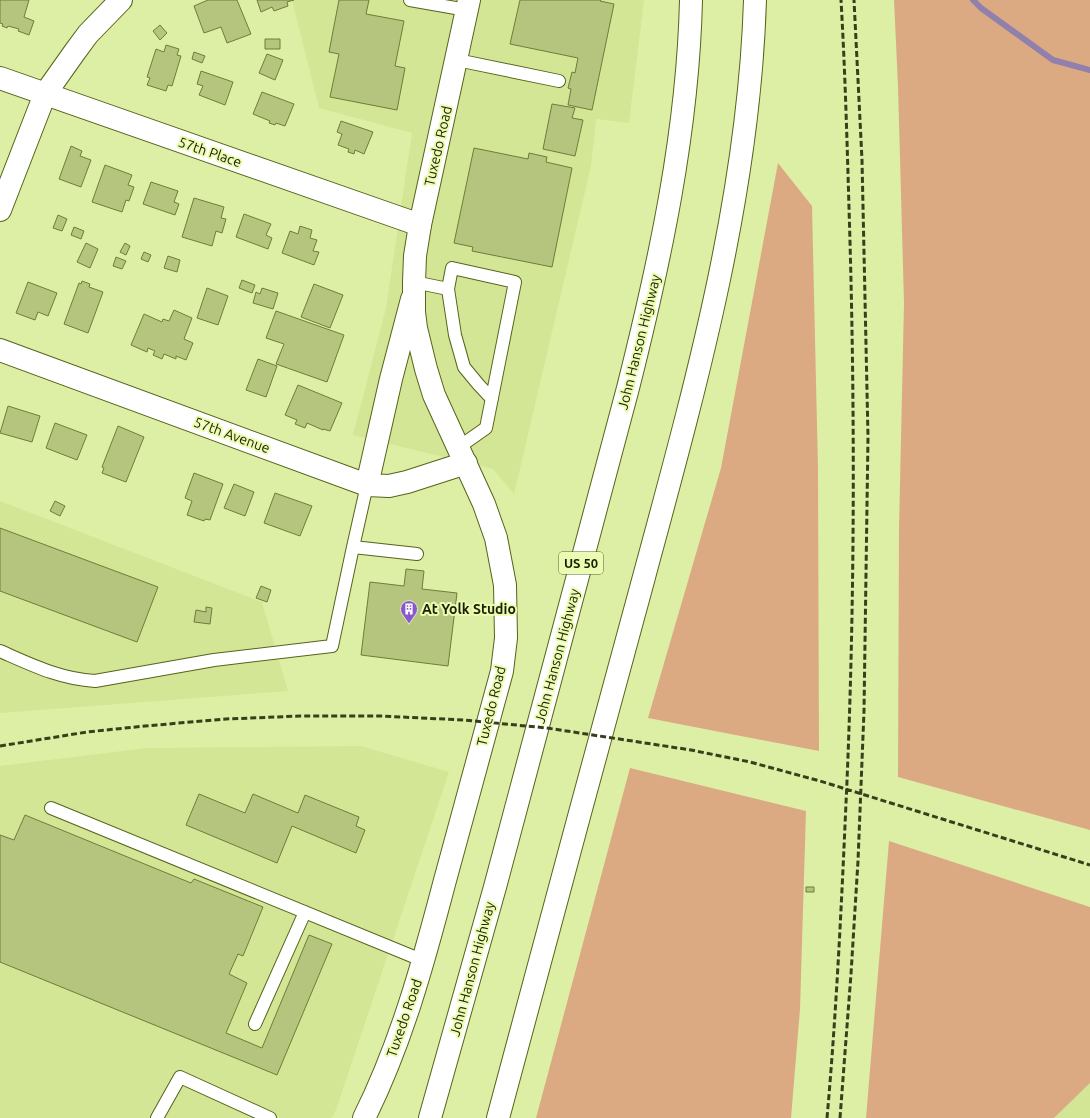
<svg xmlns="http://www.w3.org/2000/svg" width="1090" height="1118" font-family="Ubuntu,sans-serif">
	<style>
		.built { fill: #d3e695 }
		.green { fill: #dbaa83 }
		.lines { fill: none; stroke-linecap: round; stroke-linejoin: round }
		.stream { stroke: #9080ab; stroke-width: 6 }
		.building { fill: #b5c57e; stroke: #6e7d37 }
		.lane-casing { stroke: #56631b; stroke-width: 14 }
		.street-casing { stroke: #56631b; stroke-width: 24 }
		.secondary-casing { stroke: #56631b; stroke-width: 24 }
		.highway-casing { stroke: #56631b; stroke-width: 24 }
		.lane { stroke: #fff; stroke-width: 12 }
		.street { stroke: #fff; stroke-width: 22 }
		.secondary { stroke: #fff; stroke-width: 22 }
		.highway { stroke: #fff; stroke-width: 22 }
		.rail { stroke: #383f1c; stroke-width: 3; stroke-dasharray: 6 3; stroke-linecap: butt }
		.labels { text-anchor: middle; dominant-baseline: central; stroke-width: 4; stroke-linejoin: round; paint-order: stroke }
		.shield { fill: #ebfcb2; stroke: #596138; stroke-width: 1 }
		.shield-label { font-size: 13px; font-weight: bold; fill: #1a1f03 }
		.street-label { font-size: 14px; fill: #1a1f03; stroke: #ebfcb2 }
		.poi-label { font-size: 14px; font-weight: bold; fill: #1a1f03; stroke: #ebfcb2; text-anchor: start }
	</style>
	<rect width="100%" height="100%" fill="#ddefa5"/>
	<!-- built -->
	<path class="built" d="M292,0H644L629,123L596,119L591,166L514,494L493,469L353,435L386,308L412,133L319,108Z
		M0,501L262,602L288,691L0,713Z
		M361,746L449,772L336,1110L331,1118H0V766L147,748Z
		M1090,1083V1118H1054Z"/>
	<!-- green -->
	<path class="green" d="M894,0H1090V830L898,777L899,529L904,303L898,86Z
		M778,163L812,206L818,469L819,751L648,718L721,468Z
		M630,768L806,811L800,1009L791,1118H536Z
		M889,841L1090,907V1083L1054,1118H866Z"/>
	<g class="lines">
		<!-- stream -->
		<path class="stream" d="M973,0L981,8L1053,60L1090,70"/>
	</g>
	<!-- building -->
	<path class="building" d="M0,0H29L24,17L34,21L29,35L18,31L19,29L8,26L7,28L2,26L3,24L0,23Z
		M208,0H237L251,34L227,43L221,27L204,33L194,6Z
		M257,0H294L287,2L288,6L274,11L272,7L261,12Z
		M339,0H369L366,14L404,21L395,66L405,68L397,110L330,97L339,54L329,52Z
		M520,0H601L600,1L614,4L592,110L568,105L571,89L568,88L572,72L575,73L578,58L510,44Z
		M160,25L167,33L160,40L153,31Z
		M265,39H280V49H265Z
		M166,45L179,49L177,55L181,56L172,86L168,85L166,91L147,85L150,78L147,77L156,49L164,52Z
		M194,52L205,56L202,63L192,59Z
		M267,54L283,60L275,80L259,73Z
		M201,71L233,82L225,105L199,95L203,86L197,84Z
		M262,92L294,104L285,126L276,123L275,125L269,123L270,121L253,114Z
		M552,104L575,108L572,118L583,120L575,156L543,149Z
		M341,121L373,132L364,154L355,150L354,154L348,152L349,149L338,145L342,134L337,132Z
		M71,146L82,151L80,156L91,160L81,187L59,179Z
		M474,148L528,159L529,153L547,157L546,162L572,168L552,267L472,251L473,247L454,243Z
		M105,165L132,175L128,185L134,187L129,201L126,200L122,212L92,202Z
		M151,182L178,191L174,202L179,204L175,215L143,204Z
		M194,198L224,207L221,218L226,219L222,233L216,231L212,246L182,237Z
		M244,214L271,224L266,235L272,238L268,249L236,237Z
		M58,215L67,219L62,231L53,228Z
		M300,226L312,230L310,238L317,240L313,251L319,252L314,265L282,253L290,231L298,234Z
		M74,227L84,231L81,239L71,235Z
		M86,243L98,249L90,268L77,262Z
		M125,243L130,246L126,255L120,252Z
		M144,252L151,255L148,262L141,259Z
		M168,256L180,260L177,272L164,268Z
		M116,257L126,261L122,269L113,266Z
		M242,280L255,285L252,293L239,288Z
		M82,281L90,284L89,287L103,292L88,333L64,324L79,283L81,284Z
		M28,282L57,293L48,316L38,312L35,320L16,313Z
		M314,284L343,295L330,328L301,317Z
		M207,288L228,296L218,325L197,318Z
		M262,288L278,293L273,309L253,303L256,292L260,294Z
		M174,310L192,318L184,339L193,343L186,360L176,356V359L164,354L162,359L153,355L155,351L148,348L147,352L131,345L144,314L162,322L163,319L169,321Z
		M276,311L344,335L327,382L276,364L284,344L266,338Z
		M258,359L277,366L266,397L246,390Z
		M298,385L342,403L330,431L323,429V430L307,423L305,428L295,424L297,420L285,415Z
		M8,406L40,416L32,442L0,433Z
		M55,423L87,435L77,460L46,448Z
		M118,426L144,437L126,482L102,473L104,468L102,467Z
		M194,473L223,484L210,520L205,519L204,521L187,515L192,501L185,498Z
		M234,484L254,492L245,516L224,508Z
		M275,493L312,506L300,536L264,523Z
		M55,501L65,506L60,516L50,511Z
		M0,528L158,587L137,642L0,591Z
		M406,569L424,571L422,589L457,593L448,666L361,655L370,582L404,586Z
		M261,586L271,590L267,602L256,598Z
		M206,607L212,608L210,624L194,622L196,610L206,612Z
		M199,794L245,813L253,794L298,813L305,795L359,817L356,826L365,830L356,853L292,826L277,863L186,825Z
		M25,815L191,883L194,879L263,907L243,956L238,954L229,974L247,983L226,1033L262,1048L309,935L332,944L277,1075L0,962V835L14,840Z
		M806,887H814V892H806Z"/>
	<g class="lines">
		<!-- lane casing -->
		<g class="lane-casing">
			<path id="lane" d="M410,0L467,10
				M457,60L559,81
				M414,282L448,289L452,268L515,282L486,428L459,447
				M448,289L455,335L464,367L478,384L492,399
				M353,547L417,554
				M0,651C32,665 60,679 95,681L214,660L332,646L353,547L367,485
				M51,808L424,961
				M255,1024L305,912
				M157,1118L180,1077L270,1118"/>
		</g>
		<!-- street casing -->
		<g class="street-casing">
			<path id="street" d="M0,78L420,225
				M0,210L45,94L74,53L88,34L121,0
				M0,350L367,485L389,486L407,482L466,463
				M367,485L391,379L412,299"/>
		</g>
		<!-- secondary casing -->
		<g class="secondary-casing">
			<path id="secondary" d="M364,1118C401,1044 423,964 444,884C464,813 482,742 502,671L506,638L505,585L496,538L484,504L434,395L426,369L416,328L414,312V282L415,256L420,225L469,0"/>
		</g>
		<!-- highway casing -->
		<g class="highway-casing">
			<path id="highway" d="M430,1118L495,887L628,388C660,261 688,131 691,0
				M498,1118C546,938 595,757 644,577C695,388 749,197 755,0"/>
		</g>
		<!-- lane -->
		<use href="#lane" class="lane"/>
		<!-- street -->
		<use href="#street" class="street"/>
		<!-- secondary -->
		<use href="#secondary" class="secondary"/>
		<!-- highway -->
		<use href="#highway" class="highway"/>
		<!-- rail -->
		<path class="rail" d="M0,746L87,732L145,726L226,719L300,716H380L464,720L547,728L691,750L750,762L820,781L1090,865
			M827,1118C837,1006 842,893 847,781C855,590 855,399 849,208C847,139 845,69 841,0
			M840,1118L851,974L858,861L864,711L868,437L862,160L854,0"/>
	</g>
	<!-- icons -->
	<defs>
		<g id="building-pin" transform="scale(0.9)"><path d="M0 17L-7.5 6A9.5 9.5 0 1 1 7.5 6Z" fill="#8958d1" stroke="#ebfcb2"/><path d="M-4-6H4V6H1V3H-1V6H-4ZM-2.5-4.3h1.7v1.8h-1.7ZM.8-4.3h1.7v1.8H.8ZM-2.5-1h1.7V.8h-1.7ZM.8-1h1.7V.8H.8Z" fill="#fff"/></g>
	</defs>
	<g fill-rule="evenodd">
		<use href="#building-pin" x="409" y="609"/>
	</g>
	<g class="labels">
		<!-- shield labels -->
		<rect class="shield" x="559" y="552" width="44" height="22" rx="3"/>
		<g class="shield-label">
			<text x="581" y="563">US 50</text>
		</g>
		<!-- street labels -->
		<g class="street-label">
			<text transform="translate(438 146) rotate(-77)">Tuxedo Road</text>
			<text transform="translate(210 152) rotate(19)">57th Place</text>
			<text transform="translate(639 342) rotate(-76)">John Hanson Highway</text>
			<text transform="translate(232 435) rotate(20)">57th Avenue</text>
			<text transform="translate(557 656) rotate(-75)">John Hanson Highway</text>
			<text transform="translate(491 706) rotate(-76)">Tuxedo Road</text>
			<text transform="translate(472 969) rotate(-75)">John Hanson Highway</text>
			<text transform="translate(404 1018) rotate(-71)">Tuxedo Road</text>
		</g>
		<!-- poi labels -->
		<g class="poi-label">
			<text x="422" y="609">At Yolk Studio</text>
		</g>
	</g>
</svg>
